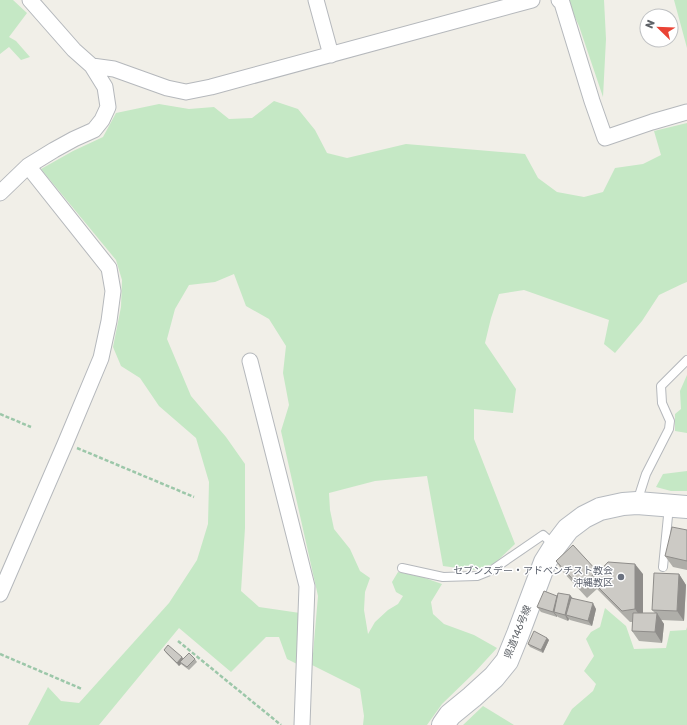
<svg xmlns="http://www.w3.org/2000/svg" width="687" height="725" font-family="Rubik,'Noto Sans JP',sans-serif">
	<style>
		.green { fill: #c5e8c5 }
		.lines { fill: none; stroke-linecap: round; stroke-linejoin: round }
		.lane-casing { stroke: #b5b8bc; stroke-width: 10 }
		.street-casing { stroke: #b5b8bc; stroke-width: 17 }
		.secondary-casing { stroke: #b6babf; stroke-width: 24 }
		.path { stroke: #9cc7a9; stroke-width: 2.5; stroke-dasharray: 4 2; stroke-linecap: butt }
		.lane { stroke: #fff; stroke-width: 8 }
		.street { stroke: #fff; stroke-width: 15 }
		.secondary { stroke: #fff; stroke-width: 22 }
		.wall { fill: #afaea9 }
		.shaded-wall { fill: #8f8d8a }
		.building { fill: #cccac5; stroke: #8f8d8a }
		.worship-dot { fill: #6b7280; stroke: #fff; stroke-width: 1.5 }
		.labels { text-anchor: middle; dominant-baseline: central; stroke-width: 3; stroke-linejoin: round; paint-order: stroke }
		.worship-label { font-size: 10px; fill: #5b616d; stroke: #fff; text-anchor: end }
		.street-label { font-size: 10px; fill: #5f6368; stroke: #fff }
	</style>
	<rect width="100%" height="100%" fill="#f1efe8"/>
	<!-- green -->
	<path class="green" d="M0,0H13L27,13L9,37L16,41L30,57L21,60L9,47L0,54Z
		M567,0H604L606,39L603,97L579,26Z
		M674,0H687V48Z
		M274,101L298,109L315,130L327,153L347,158L406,144L525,154L538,178L557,192L584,197L603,192L615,168L643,164L661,155L654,131L687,123V282L682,284L659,295L642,321L615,353L604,344L609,320L524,290L499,294L491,318L485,343L516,389L513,413L474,409V439L515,544L494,564L473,570L443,566L427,476L375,481L329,493L330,510L334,529L350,549L360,571L370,578L365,592L364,610L368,634L375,622L388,610L398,604L403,596L396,592L392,582L398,572L422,577L442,584L431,602L433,614L444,624L474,635L497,648L474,673L442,704L427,725H363L364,716L360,689L312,665L318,596L281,431L289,405L283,373L286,346L269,319L246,306L234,274L215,282L189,285L175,309L167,339L191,396L226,437L245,464V528L241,591L259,607L300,613L297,664L287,659L279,637H266L231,672L179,628L99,725H28L48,687L61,701L79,703L169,603L197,560L208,524L209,482L196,438L159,406L140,378L121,366L113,347L121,307L122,280L116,260L41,169L73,151L103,137L116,113L159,104L189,109L214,107L229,119L252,118Z
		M687,375V433L675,431V414L681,409L680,391Z
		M687,471V491H671L656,487L663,474Z
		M605,608L626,626L634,649L666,648L670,631L686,630L687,627V725H563L572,709L593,691L596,684L584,671L594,656L586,639L591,632L600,627Z
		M483,706L514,725H463Z"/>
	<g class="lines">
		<!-- lane casing -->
		<g class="lane-casing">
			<path id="lane" d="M637,502L646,474L669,429L670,421L662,403L661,386L687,360
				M663,567L669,506
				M402,568L443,577L477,576L492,570L543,535L554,545"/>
		</g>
		<!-- street casing -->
		<g class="street-casing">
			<path id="street" d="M316,0L331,55
				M559,0L562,3L592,101L605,138L652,122L687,112
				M92,66L114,69L167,88L186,92L211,87L532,0
				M0,193L28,166L54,150L74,139L94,130L102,120L108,107L105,87L92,66L74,50L30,0
				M250,361L307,586L302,725
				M0,594L65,444L101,358L109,321L113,291L109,268L28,166"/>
		</g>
		<!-- secondary casing -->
		<g class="secondary-casing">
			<path id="secondary" d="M443,725L450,715L472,697L494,677L507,661L518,634L545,562L555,546L568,529L584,517L600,509L623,504L637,503L687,507"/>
		</g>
		<!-- path -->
		<path class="path" d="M0,414L31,427
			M77,448L194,497
			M178,641L281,725
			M0,654L82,689"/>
		<!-- lane -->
		<use href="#lane" class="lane"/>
		<!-- street -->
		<use href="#street" class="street"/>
		<!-- secondary -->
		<use href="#secondary" class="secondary"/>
	</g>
	<!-- wall -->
	<path class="wall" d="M687,530V570L673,567L665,556Z
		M573,545L598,573L643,574V613H655L652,610L679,574L686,585L684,621L661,620L664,624L662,643L639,641L632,631V622H630L597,589L587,598L563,572L556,561Z
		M570,595L573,599L596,609L592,626L570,620L569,619L568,621L558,617L557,616V617L541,612L537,607L557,596Z
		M547,638L549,640L543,653L530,647L528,644Z
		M164,650L182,657L183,659H195L197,662L189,670L181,664L179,666L166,653Z"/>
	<!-- shaded-wall -->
	<path class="shaded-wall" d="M635,564L643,574V620L635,609Z
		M679,574L686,585L684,621L677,611Z
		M570,595L574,600L566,615L569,619L568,621L565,615Z
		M557,596L561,601L554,612L557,616V617L553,612Z
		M593,603L596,609L592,626L588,621Z
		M657,613L664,624L662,643L655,632Z
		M547,638L549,640L543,653L541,650Z
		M182,657L184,660L180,662L181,664L179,666L177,663Z"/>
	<!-- building -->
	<path class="building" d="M672,527L687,530V561L665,556Z
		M573,545L597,571L580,587L556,561Z
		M608,562L635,564V609L622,611L591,580Z
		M654,573L679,574L677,611L652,610Z
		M544,591L557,596L553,612L537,607Z
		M558,593L570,595L565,615L554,612Z
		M571,598L593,603L588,621L566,615Z
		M633,613H657L655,632L632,631Z
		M534,631L547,638L541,650L528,644Z
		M168,645L182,657L177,663L164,650Z
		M189,653L195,659L187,667L180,662Z"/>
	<!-- markers -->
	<circle class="worship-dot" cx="621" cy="577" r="4"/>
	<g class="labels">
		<!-- worship labels -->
		<g class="worship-label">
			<text x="613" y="571">セブンスデー・アドベンチスト教会<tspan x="613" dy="12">沖縄教区</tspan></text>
		</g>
		<!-- street labels -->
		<g class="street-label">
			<text transform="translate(518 632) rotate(-68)">県道146号線</text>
		</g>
	</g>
	<!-- north arrow -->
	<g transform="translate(659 28) rotate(293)"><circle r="19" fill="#ffffff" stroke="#bfc1c3"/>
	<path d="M0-3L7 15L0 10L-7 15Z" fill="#ea4335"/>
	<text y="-6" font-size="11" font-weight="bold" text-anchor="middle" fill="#5f6368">N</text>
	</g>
</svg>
